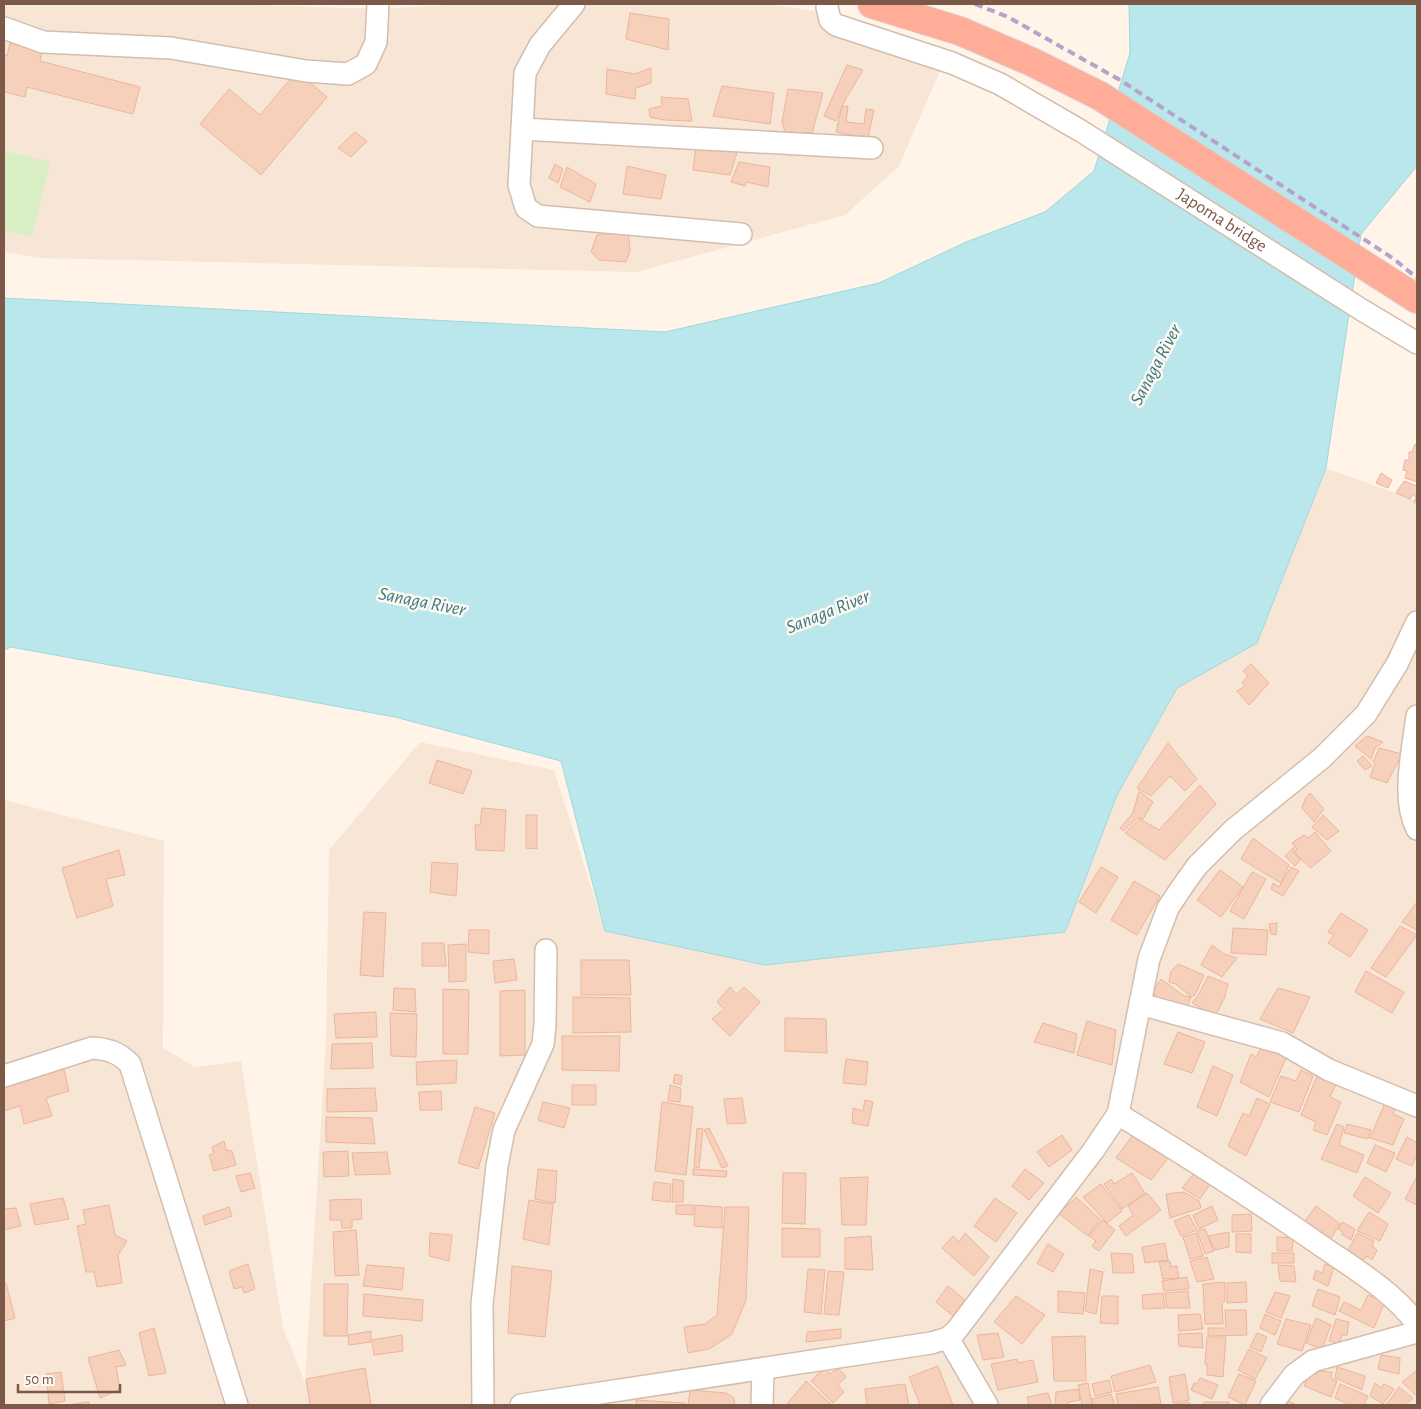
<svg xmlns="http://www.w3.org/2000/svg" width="1421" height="1409" font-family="'Alegreya Sans',sans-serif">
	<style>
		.residential { fill: #f7e6d5 }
		.green { fill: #d7efc3 }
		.water { fill: #b9e7eb; stroke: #9ed8de }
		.building { fill: #f7d0bc; stroke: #ecb59a }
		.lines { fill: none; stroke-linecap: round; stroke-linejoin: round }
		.minor-casing { stroke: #d5bdae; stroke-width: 24 }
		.highway-casing { stroke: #dad0cc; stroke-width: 30 }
		.minor { stroke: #fff; stroke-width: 21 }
		.highway { stroke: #ffad98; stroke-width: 28 }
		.rail { stroke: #b6a3cb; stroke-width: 4; stroke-dasharray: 8 5; stroke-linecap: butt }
		.labels { text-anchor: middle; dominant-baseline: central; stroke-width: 5; stroke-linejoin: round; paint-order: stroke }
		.street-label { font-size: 18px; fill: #7c5848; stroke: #fff8f0 }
		.water-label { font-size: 19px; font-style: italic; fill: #397b83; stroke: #fff8f0 }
	</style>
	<rect width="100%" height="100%" fill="#fff4e7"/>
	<!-- residential -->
	<path class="residential" d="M4,4H221L379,9L468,4H768L828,13L902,34L949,50L899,166L845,215L637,272L39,258L4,252Z
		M1326,468L1417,501V1405H4V800L164,841L163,1048L195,1067L241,1061L283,1328L305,1382L326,1040L329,850L420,742L554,770L605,931L1065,932L1117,795L1177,688L1257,643Z"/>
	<!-- green -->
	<path class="green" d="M4,151L50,162L32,236L4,230Z"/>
	<!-- water -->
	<path class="water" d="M1129,4H1417V166L1361,234L1326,468L1257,643L1177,688L1117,795L1065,932L765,965L605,931L561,761L395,717L11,647L4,650V298L665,332L879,283L966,242L1045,212L1094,171L1130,53Z"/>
	<!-- building -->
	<path class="building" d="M630,13L669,19L668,50L626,39Z
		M10,43L42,51L40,61L140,87L133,114L27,87L25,97L4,92V55L7,56Z
		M847,65L863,70L845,100L836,121L824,116Z
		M651,68V83L636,88L635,99L606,94L607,69L635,74Z
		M297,71L327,97L261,175L200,124L229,89L260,115Z
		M722,86L774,93L770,124L713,116Z
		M788,89L823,93L812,133L785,132L782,122Z
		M661,97L688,99L692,121L664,120L650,117L649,109L662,106Z
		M848,106L846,122L864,124L866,109L874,110L868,138L836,132L842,107Z
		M355,132L367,141L351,157L338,148Z
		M740,143L730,175L693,170L696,146Z
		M739,162L770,167L768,187L746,182L745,186L731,182Z
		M555,164L563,169L558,183L549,178Z
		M627,166L666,175L661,199L623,194Z
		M567,167L596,184L590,202L560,187Z
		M628,231L630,251L626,262L599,260L591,252L597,235Z
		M1415,444L1417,445V482L1405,478L1407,471L1403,470L1405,460H1409V452H1412Z
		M1381,473L1392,480L1388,488L1376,483Z
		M1404,481L1417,486V504L1414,502L1416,497L1413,495L1410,499L1396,493Z
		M1251,664L1269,683L1249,705L1237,691L1245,686L1242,683L1248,676L1243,671Z
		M1367,736L1383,742L1375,748L1371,759L1355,746Z
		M1168,743L1197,779L1185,791L1170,776L1151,796L1137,788Z
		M1379,748L1402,754L1387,783L1370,777L1375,764L1373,762Z
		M1363,756L1372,766L1365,770L1357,761Z
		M437,760L472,771L463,794L429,783Z
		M1200,785L1216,804L1165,860L1125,833L1140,819L1159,830Z
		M1139,791L1153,802L1143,819L1138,818L1123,831L1120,828L1133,813Z
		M1310,793L1324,809L1314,822L1302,808L1305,799Z
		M482,808L506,810L504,851L476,850L475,825H480Z
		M526,815H537V849L526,848Z
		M1323,815L1339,831L1327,840L1312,827Z
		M1315,832L1331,851L1311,868L1294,853L1297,849L1292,843L1304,835L1308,838Z
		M1253,838L1289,865L1281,883L1241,859Z
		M1294,847V853L1301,859L1295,866L1285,856Z
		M119,850L125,875L106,879L113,906L77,918L62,868Z
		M432,862L458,864L456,896L430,892Z
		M1101,867L1118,877L1096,913L1079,902Z
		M1291,867L1299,871L1283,896L1271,889L1273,883L1279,887Z
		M1220,870L1243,887L1221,917L1197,900Z
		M1252,872L1266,879L1244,919L1230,911Z
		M1134,881L1160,896L1137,935L1111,920Z
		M1417,902V930L1402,922Z
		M364,912L386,913L383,977L360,975Z
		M1341,913L1368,930L1350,957L1328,943L1334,935L1328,932Z
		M1277,923L1276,935L1271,934L1269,924Z
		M1400,926L1417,935L1386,977L1371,968Z
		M1233,928L1268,930L1266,955L1231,953Z
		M469,930H489V954L468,952Z
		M422,943H444L446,966H422Z
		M466,944V981L449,982L448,945Z
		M1212,945L1224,954L1237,958L1222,977L1201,965Z
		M514,959L517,980L495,983L493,961Z
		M581,960H629L631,995H581Z
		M1178,964L1204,975L1195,995L1191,997L1176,984L1169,982L1171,971Z
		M1366,971L1404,992L1392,1013L1355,992Z
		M1208,976L1228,984L1224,999L1215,1016L1192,1003L1199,994Z
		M1161,979L1184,996L1191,997L1186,1009L1157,999L1153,992Z
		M730,987L737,994L744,987L760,1002L730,1036L712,1019L724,1009L717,1002Z
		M394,988L415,989L416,1012L393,1010Z
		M1278,988L1310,997L1293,1033L1260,1019Z
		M443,989L469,990L468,1054H443Z
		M525,990V1055L500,1056V991Z
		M573,997L630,998L631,1032L573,1033Z
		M376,1012L377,1037L336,1038L334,1014Z
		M390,1013L417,1014L416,1057L391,1056Z
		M785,1018L826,1019L827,1053L785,1051Z
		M1087,1021L1116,1030L1112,1065L1077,1055Z
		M1043,1023L1077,1034L1074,1053L1034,1042Z
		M1178,1032L1205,1042L1192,1073L1164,1064Z
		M562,1036H620L619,1071L562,1070Z
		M372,1043L373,1068L331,1069L332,1044Z
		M1262,1047L1287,1056L1269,1097L1240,1082L1251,1054L1256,1057Z
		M846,1059L868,1062L866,1085L843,1083Z
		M457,1060L456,1083L417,1085L416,1062Z
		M63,1065L69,1091L46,1098L52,1116L24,1124L20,1106L4,1111V1083Z
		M1213,1066L1233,1075L1217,1116L1197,1107Z
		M1301,1070L1313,1076L1299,1112L1270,1102L1281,1076L1296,1081Z
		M675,1074L682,1076L681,1085L673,1083Z
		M1317,1076L1336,1084L1330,1097L1341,1102L1327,1135L1313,1130L1316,1122L1301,1115Z
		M572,1085H596V1105H572Z
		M670,1085L681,1088L680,1102L668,1101Z
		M375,1088L377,1111L327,1112V1089Z
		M441,1091L442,1110H420L419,1092Z
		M742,1098L746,1123L727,1124L724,1099Z
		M1257,1098L1270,1104L1246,1156L1228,1146L1243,1113L1249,1116Z
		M865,1100L873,1102L868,1126L852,1123L853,1108L863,1111Z
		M543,1102L570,1108L564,1128L538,1120Z
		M662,1102L693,1107L686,1175L655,1171Z
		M1385,1103L1396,1107L1393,1114L1404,1119L1393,1145L1370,1138Z
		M475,1107L495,1113L478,1169L458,1163Z
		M326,1117L372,1118L375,1144L326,1142Z
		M1337,1124L1344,1127L1339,1145L1364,1155L1357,1173L1321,1159Z
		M1347,1124L1371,1130L1368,1139L1344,1133Z
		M697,1128L703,1129L699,1168L694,1167Z
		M709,1128L728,1166L722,1168L704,1130Z
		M1062,1135L1072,1150L1049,1167L1037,1152Z
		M1132,1136L1169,1157L1151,1180L1116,1158Z
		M1407,1137L1417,1143V1154L1412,1166L1396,1159Z
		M224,1141L226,1150L232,1151L236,1165L214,1171L209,1155L214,1153L212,1147Z
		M1375,1145L1395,1153L1386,1172L1367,1163Z
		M348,1151L349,1176L324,1177L323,1152Z
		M387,1152L390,1174L355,1175L352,1153Z
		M538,1169L557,1171L555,1203L535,1199Z
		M693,1169L727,1171L726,1177L693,1175Z
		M1025,1169L1044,1183L1029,1200L1012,1186Z
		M1196,1171L1211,1183L1200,1199L1182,1188Z
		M250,1173L255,1188L241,1192L236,1176Z
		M783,1173H806L805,1224L782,1223Z
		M1132,1173L1145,1193L1122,1209L1104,1184L1111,1179L1114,1184Z
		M868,1177L866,1225H842L840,1178Z
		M1365,1177L1391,1193L1378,1213L1353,1196Z
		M1416,1178L1417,1179V1205L1405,1199Z
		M673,1179L684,1181L683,1202H672Z
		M654,1182L671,1184L670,1202L652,1200Z
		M1101,1184L1122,1211L1107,1223L1083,1197Z
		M1184,1192L1199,1201L1201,1208L1170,1218L1166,1194Z
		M1147,1193L1161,1210L1126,1236L1119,1226L1133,1215L1128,1206Z
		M1076,1197L1100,1219L1088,1236L1059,1214Z
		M63,1198L69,1219L35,1225L30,1204Z
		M995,1198L1017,1213L996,1242L974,1226Z
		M361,1199L362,1219L352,1220V1228H342L341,1220H330V1200Z
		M529,1200L553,1204L549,1245L523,1239Z
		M109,1205L115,1235L127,1241L118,1255L122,1283L97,1287L94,1272H86L77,1226L86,1224L83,1210Z
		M676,1205H693V1215L676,1214Z
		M695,1205L722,1207V1228L694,1226Z
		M1212,1206L1218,1220L1199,1229L1193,1215Z
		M1316,1206L1340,1224L1330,1240L1305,1221Z
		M229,1207L232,1216L205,1225L203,1216Z
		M725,1207H749L746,1300L732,1334L709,1349L688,1353L684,1327L705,1324L717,1315Z
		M16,1208L21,1226L4,1230V1209Z
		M1369,1212L1388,1224L1380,1241L1357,1231Z
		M1251,1214L1252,1231L1232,1232V1215Z
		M1189,1215L1197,1230L1181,1236L1174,1221Z
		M1102,1220L1115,1230L1099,1251L1092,1246L1096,1241L1089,1236Z
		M1342,1222L1355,1229L1351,1240L1341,1234L1343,1232L1338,1229Z
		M782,1228L820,1229V1257H782Z
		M1205,1229L1214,1251L1205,1254L1197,1231Z
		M356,1230L359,1275L335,1276L333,1232Z
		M1229,1232V1247L1215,1250L1208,1236Z
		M430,1233L452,1235L449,1261L429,1256Z
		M965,1233L989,1257L974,1276L942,1248L953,1236L959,1242Z
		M1196,1233L1203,1256L1190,1259L1183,1237Z
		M1357,1233L1374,1241L1372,1246L1377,1250L1372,1260L1367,1256L1361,1263L1347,1253Z
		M1236,1234H1251V1253L1236,1252Z
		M871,1236L873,1270L845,1269V1238Z
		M1277,1237L1293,1238L1292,1251H1277Z
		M1165,1243L1168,1260L1145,1263L1142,1247Z
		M1048,1244L1064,1254L1053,1272L1037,1263Z
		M1111,1253L1132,1254L1134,1273H1113Z
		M1272,1253H1294V1263H1272Z
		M1207,1257L1214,1279L1197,1282L1190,1261Z
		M1170,1261L1171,1267L1177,1266L1179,1278L1163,1279L1159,1262Z
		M248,1264L255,1289L244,1293L242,1287L234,1289L229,1271Z
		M1325,1264L1334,1267L1328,1286L1313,1279L1316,1270L1322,1273Z
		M367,1265L404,1268L402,1290L363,1286Z
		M1278,1265L1294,1266L1296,1282L1280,1281Z
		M512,1266L552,1271L545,1337L508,1333Z
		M808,1269L825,1270L821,1314L804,1312Z
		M1090,1269L1103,1272L1096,1314L1085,1311Z
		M828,1271L844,1272L839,1315L824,1314Z
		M1187,1277L1189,1289L1164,1291L1162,1281Z
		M1225,1282V1301L1222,1302L1223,1324H1205L1203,1284Z
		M1246,1282L1247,1302L1227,1303V1283Z
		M6,1283L15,1318L4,1321V1284Z
		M324,1284H348L347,1336H324Z
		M948,1286L965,1300L953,1316L936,1302Z
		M1318,1289L1340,1297L1335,1315L1312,1306Z
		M1058,1291L1085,1293L1083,1314L1058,1312Z
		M1188,1291L1190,1308H1167L1165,1293Z
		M1275,1292L1290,1296L1281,1318L1266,1312Z
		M1163,1293L1165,1308L1143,1309L1142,1295Z
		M364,1294L423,1300L422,1321L363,1316Z
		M1368,1295L1385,1301L1374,1328L1339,1311L1344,1302L1361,1310Z
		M1016,1296L1045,1315L1022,1344L994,1322Z
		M1102,1296H1118V1324L1100,1323Z
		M1225,1310H1246L1247,1335L1208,1336V1328H1226Z
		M1200,1314L1203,1329L1179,1331L1178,1315Z
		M1265,1314L1281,1321L1275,1335L1260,1328Z
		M1316,1318L1331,1325L1322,1349L1306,1343Z
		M1286,1319L1311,1325L1302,1351L1277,1344Z
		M1336,1319L1349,1322L1347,1335H1342L1339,1343L1329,1341Z
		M154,1328L166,1373L149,1376L139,1333Z
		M841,1329V1338L806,1342L807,1332Z
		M371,1331V1342L349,1345L348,1335Z
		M998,1333L1004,1357L983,1360L977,1335Z
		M1202,1333L1203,1348L1179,1346L1178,1334Z
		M1257,1333L1267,1337L1261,1352L1250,1347Z
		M402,1335L403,1351L374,1355L372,1340Z
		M1085,1336L1086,1381H1054L1052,1337Z
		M1207,1337H1226L1223,1377L1207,1375V1364H1205Z
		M1249,1349L1267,1358L1255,1379L1238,1370Z
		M119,1350L126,1365L116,1367L120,1389L100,1398L88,1358Z
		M1381,1355L1400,1358L1399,1374L1378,1369Z
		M1017,1359L1018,1363L1033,1360L1038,1382L998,1390L991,1364Z
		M1150,1365L1156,1382L1115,1392L1111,1376Z
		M938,1366L953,1405H920L909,1377Z
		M1337,1367L1365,1376L1362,1390L1335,1378Z
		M365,1368L371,1405H310L306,1379Z
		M824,1368L830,1374L838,1368L846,1377L838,1385L844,1392L833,1403L811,1381Z
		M1417,1370V1396L1402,1382Z
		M1320,1371L1332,1372L1331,1378L1337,1381L1331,1397L1304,1386L1308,1377Z
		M61,1372L65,1401L49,1404L46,1374Z
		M1185,1374L1189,1400L1173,1403L1169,1377Z
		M1239,1374L1256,1381L1245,1405L1228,1397Z
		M1200,1378L1218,1385L1212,1399L1191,1390L1194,1383L1197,1384Z
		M1109,1380L1112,1392L1095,1396L1092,1384Z
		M806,1381L831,1404V1405H786Z
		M1088,1383L1092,1405H1082L1078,1385Z
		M1375,1383L1381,1388L1384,1384L1394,1389L1383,1404L1370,1396Z
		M905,1384L909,1405H867L865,1389Z
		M1340,1384L1368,1396L1364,1405H1350L1335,1398Z
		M1158,1387L1161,1404L1118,1405L1116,1394Z
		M1399,1387L1413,1398L1406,1405H1386Z
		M1079,1389L1080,1400L1069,1402L1068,1405H1055L1056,1392Z
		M690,1390L726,1393L734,1398L735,1405H688Z
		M1048,1393L1052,1405H1029L1027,1397Z
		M1111,1394L1115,1405H1093L1091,1399Z
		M1283,1399L1297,1405H1280Z
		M636,1400L685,1403V1405H636Z
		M89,1402V1405H67Z
		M1189,1402L1190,1405H1171Z
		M1204,1402H1229V1405H1204Z"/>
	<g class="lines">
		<!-- minor casing -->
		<g class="minor-casing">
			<g id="minor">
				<path d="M574,4L540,45L525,73L519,185L526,208L538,216L741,234"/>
				<path id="s1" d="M827,7L830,20L836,25L952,63L1000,84L1081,131L1362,310L1417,343"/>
				<path d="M4,28L43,42L171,48L306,71L348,74L366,64L376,42L378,4"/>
				<path d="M522,129L872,148"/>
				<path d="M1417,716C1413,749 1401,799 1417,829"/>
				<path d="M1140,1004L1282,1043L1329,1070L1417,1106"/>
				<path d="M4,1076L92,1048C108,1049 118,1052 130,1064L237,1405"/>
				<path d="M1118,1114C1187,1156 1254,1199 1320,1245C1353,1268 1393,1291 1417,1324"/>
				<path d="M948,1338L987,1405"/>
				<path d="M483,1405L482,1304L497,1166L504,1130L543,1044L545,1025L546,950"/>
				<path d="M521,1405L931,1343L948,1338L956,1331L1093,1151L1118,1114L1149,959L1168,908L1182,887L1197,866L1233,830L1322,758L1366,714L1397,664L1417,622"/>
				<path d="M762,1405L763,1369"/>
				<path d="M1271,1405L1294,1375L1313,1361L1417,1332"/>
			</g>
		</g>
		<!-- highway casing -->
		<g class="highway-casing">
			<path id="highway" d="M872,4L960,31L1032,62L1100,96L1417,299"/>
		</g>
		<!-- minor -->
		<use href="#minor" class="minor"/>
		<!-- highway -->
		<use href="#highway" class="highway"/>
		<!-- rail -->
		<path class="rail" d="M975,4L1008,17L1120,80L1394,259L1417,278"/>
	</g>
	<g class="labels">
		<!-- street labels -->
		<g class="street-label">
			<text stroke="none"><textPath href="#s1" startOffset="456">Japoma bridge</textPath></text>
		</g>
		<!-- water labels -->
		<g class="water-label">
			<text transform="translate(1156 365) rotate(-62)">Sanaga River</text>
			<text transform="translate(422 602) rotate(11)">Sanaga River</text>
			<text transform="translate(828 612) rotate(-22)">Sanaga River</text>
		</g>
	</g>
	<!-- border -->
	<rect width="1421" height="1409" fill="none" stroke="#7c5848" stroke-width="10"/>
	<!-- scale -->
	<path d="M18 1384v8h102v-8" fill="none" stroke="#7c5848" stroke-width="2.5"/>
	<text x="25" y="1384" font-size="15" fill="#7c5848" stroke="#fff8f0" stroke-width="4" paint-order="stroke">50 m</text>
</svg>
